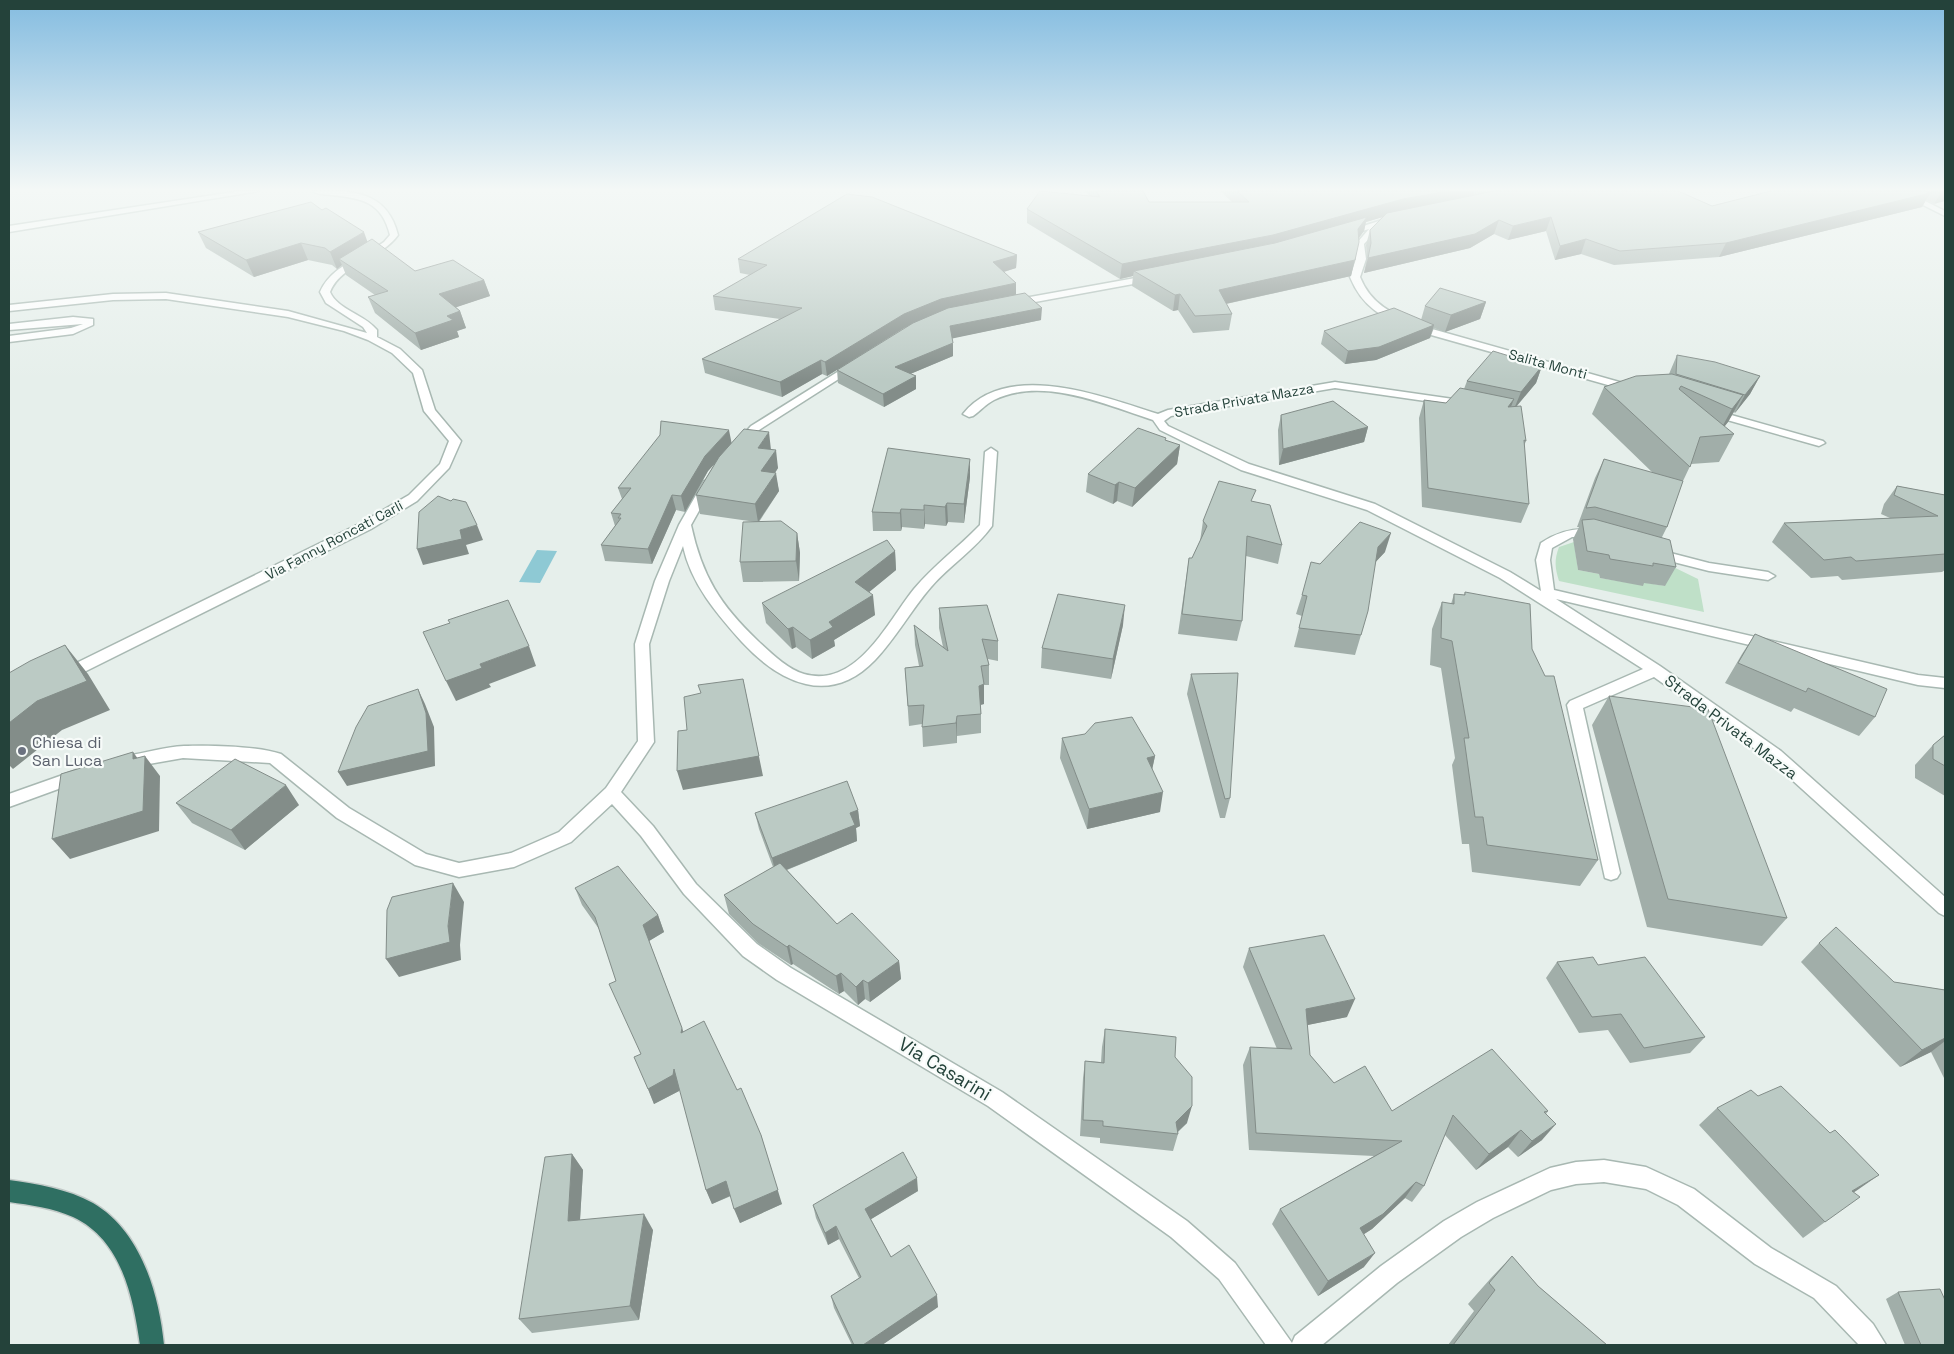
<svg xmlns="http://www.w3.org/2000/svg" width="1954" height="1354" font-family="'Space Grotesk',sans-serif">
	<style>
		.green { fill: #bfe0c8 }
		.water { fill: #8ec9d4 }
		.lines { fill: none; stroke-linecap: round; stroke-linejoin: round }
		.minor-casing { stroke: #a8b8b2; stroke-width: 3 }
		.highway-casing { stroke: #c2cac8; stroke-width: 3 }
		.minor { fill: #fff; fill-rule: evenodd }
		.highway { fill: #2f6f62; fill-rule: evenodd }
		.wall { fill: #a1aea9; fill-rule: evenodd }
		.shaded-wall { fill: #838d89 }
		.building { fill: #bbcac4; stroke: #838d89 }
		.worship-dot { fill: #6b7280; stroke: #f7fbf9; stroke-width: 2 }
		.labels { text-anchor: middle; dominant-baseline: central; stroke-width: 4.5; stroke-linejoin: round; paint-order: stroke }
		.far-street-label { font-size: 14px; fill: #24423a; stroke: #f7fbf9 }
		.street-label { font-size: 16px; fill: #24423a; stroke: #f7fbf9 }
		.worship-label { font-size: 16px; fill: #5b616d; stroke: #f7fbf9; text-anchor: start }
		.near-street-label { font-size: 19px; fill: #24423a; stroke: #f7fbf9 }
	</style>
	<rect width="100%" height="100%" fill="#e6efeb"/>
	<!-- green -->
	<path class="green" d="M1574,542L1578,570L1599,574L1600,578L1642,585V582L1665,586L1659,560L1698,579L1704,612L1559,581C1555,568 1554,560 1559,547Z"/>
	<!-- water -->
	<path class="water" d="M537,550L557,551L540,583L519,582Z"/>
	<g class="lines">
		<!-- minor casing -->
		<g class="minor-casing">
			<path id="minor" d="M240,191H259L9,232V226Z
				M313,191C352,190 387,191 398,235C380,260 341,264 330,292C338,310 364,314 377,330V337L400,349L422,370L435,410L461,441L449,468L417,501L371,529L68,680H58L56,676L58,672L361,523L409,495L440,464L449,441L424,411L413,373L392,353L368,340L344,331L288,317L166,299L113,300L9,311V305L113,294L166,293L288,311L367,333L363,327L326,303L320,292C332,265 362,258 384,242L390,235C382,202 362,198 331,195C325,194 318,195 313,191Z
				M1895,191H1905L1945,211V216Z
				M1395,216L1398,217V221L1381,226L1364,244L1366,259L1360,277C1372,307 1396,315 1425,327L1637,387V391H1629L1417,331C1386,318 1364,311 1350,277L1356,259V244L1369,229L1345,236L1341,233Z
				M1152,275L1155,276V280L1013,306L1008,303L1013,300Z
				M73,317L93,319V325L73,334L9,342V336L71,328L83,324L9,330V324Z
				M855,361L859,362V366L759,430L744,447H736L734,445L751,426Z
				M1335,382L1467,401L1473,404L1467,407L1335,388L1171,416L1164,421L1168,426L1249,464L1375,504L1510,572L1541,591L1536,560L1541,543C1559,531 1578,526 1600,531L1601,534L1600,537H1572L1552,548L1550,560L1554,590L1918,675L1945,678V688L1918,685L1556,599L1660,666L1781,751L1945,897V916L1939,913L1769,759L1654,677L1583,708L1620,873L1617,878L1611,880L1605,878L1567,705L1570,701L1643,669L1500,578L1367,510L1241,470L1160,430L1153,420C1106,405 1043,376 994,400C986,404 980,411 973,416L969,417L963,414C1007,359 1104,397 1158,414L1168,410Z
				M1710,409L1823,441L1825,443L1819,446L1706,414V410Z
				M991,448L997,452L992,526C976,549 949,566 931,587C911,610 896,638 875,660C830,707 780,683 742,642C717,614 691,584 683,546L669,581L649,644L654,742L621,792L653,826L696,884L757,944L791,968L1002,1092L1187,1221L1235,1263L1292,1343L1295,1336L1381,1266L1444,1221L1477,1202L1550,1168L1576,1162L1604,1160L1646,1167L1694,1189L1771,1248L1836,1286L1873,1324L1886,1345H1859L1814,1298L1755,1264L1678,1205L1646,1189L1604,1182L1576,1184L1551,1190L1493,1218L1461,1237L1397,1283L1322,1345H1266L1219,1279L1171,1237L988,1106L777,980L743,956L684,894L641,836L612,804L571,842L514,867L459,877L415,865L337,818L270,763L183,758L126,768L120,766L118,762L120,758L126,756C145,753 165,747 184,746C210,745 256,746 281,754L349,808L426,854L459,863L511,853L559,832L606,788L638,741L635,644L655,581L679,525L704,481H712L714,484L691,525C702,576 720,605 758,641C771,653 787,669 804,674C857,689 888,621 914,589C934,565 959,547 980,525L985,452Z
				M1655,549L1709,563L1768,572L1775,576L1768,580L1709,571L1650,556L1648,553L1650,550Z
				M77,770L83,772L85,776L83,780L9,807V794Z"/>
		</g>
		<!-- highway casing -->
		<g class="highway-casing">
			<path id="highway" d="M9,1180C37,1184 68,1189 93,1203C141,1231 159,1294 164,1345H140C133,1297 122,1240 73,1217C53,1208 30,1205 9,1202Z"/>
		</g>
		<!-- minor -->
		<use href="#minor" class="minor"/>
		<!-- highway -->
		<use href="#highway" class="highway"/>
	</g>
	<!-- wall -->
	<path class="wall" d="M1085,191H1143L1149,202H1232L1220,191H1678L1712,206L1771,191H1945L1934,204L1926,200L1922,207L1719,257L1614,265L1581,254L1555,260L1546,231L1508,240L1494,234L1470,248L1364,273L1367,257L1366,245L1370,230L1382,217L1366,222L1364,231L1359,238L1351,276L1226,304L1232,314L1229,330L1193,333L1178,310L1173,311L1132,286L1133,276L1120,279L1027,223V209L1089,196Z
		M198,232L367,242L415,271L484,280L490,296L456,307L460,311L466,328L457,331L459,337L421,350L375,313L368,297L375,295L346,275L342,265L337,269L332,265L308,260L254,277L206,248Z
		M1017,255L1016,268L1004,272L1016,295L1041,320L952,338L953,356L910,374L916,389L884,407L838,383L837,370L827,376L822,374L782,397L705,373L702,359L780,319L715,310L713,296L750,275L740,273L738,259ZM906,327L861,355L904,328Z
		M1486,302L1480,319L1445,332L1434,328L1430,338L1376,360L1345,364L1321,344L1324,331L1421,320L1425,306Z
		M1677,355L1760,376L1750,394L1735,413L1734,412L1728,422L1724,427L1734,434L1719,462L1691,464L1683,481L1667,527L1662,537L1676,567L1665,586L1644,583L1643,586L1600,578L1599,574L1578,570L1573,539L1579,527H1577L1595,478L1604,459L1653,473L1592,414L1604,387L1669,374Z
		M1542,366L1536,383L1517,406L1526,441L1524,446L1529,504L1521,523L1422,507L1419,418L1424,400L1446,403L1464,389L1467,381Z
		M1281,415L1368,427L1364,442L1279,465L1278,430Z
		M1166,441L1180,445L1177,464L1132,507L1117,501L1113,504L1086,492L1088,474Z
		M732,443L771,450L778,468L775,473L779,491L759,522L797,533L800,553L799,581L743,582L740,562L756,522L700,514L696,495L715,463L708,471L685,512L676,510L652,564L605,561L601,545L615,526L611,513L622,499L618,488Z
		M970,477L964,523L948,522L946,526L925,524L924,529L902,527L901,531H873L872,512Z
		M1897,486L1945,495V570L1942,572L1842,580L1838,576L1811,578L1772,542L1784,523L1890,518L1881,514L1884,504Z
		M1253,502L1282,545L1278,564L1246,556L1242,621L1237,641L1178,634L1189,558H1192L1200,541L1203,521Z
		M895,551L896,570L869,592L875,615L834,640L835,646L812,659L796,647L792,649L766,623L762,603Z
		M1385,552L1375,562L1361,635L1355,655L1294,647L1302,616L1296,614L1302,595L1320,564Z
		M1465,592L1532,649L1598,860L1580,886L1472,872L1469,844H1462L1452,765L1455,758L1441,668L1430,665L1432,629L1442,602L1451,604L1454,594L1464,595Z
		M939,608L998,641V661L988,659L989,665V685H984V704L981,705V733L957,736V743L923,747L922,724L909,726L905,668L919,666L915,645L914,625L943,647L939,628Z
		M1123,625L1111,679L1041,668L1042,648Z
		M1755,634L1875,717L1859,736L1794,708L1791,712L1725,683L1742,654Z
		M1191,674L1230,798L1225,818H1220L1187,694Z
		M1609,696L1787,918L1762,946L1647,927L1592,725Z
		M1945,735V796L1915,778V765L1933,745Z
		M1062,738L1155,756L1152,769L1160,812L1087,829L1060,758Z
		M176,803L299,805L245,850L192,823Z
		M858,810L860,826L856,828L857,841L787,870L837,924L899,961L901,979L870,1002L865,999L858,1005L844,991L839,994L793,964L791,965L758,943L729,914L724,895L773,867L759,829L755,813Z
		M575,888L658,915L664,932L649,941L683,1031L782,1204L740,1223L731,1196L712,1204L706,1190L680,1089L679,1091L654,1104L648,1089L641,1054L599,929L582,905Z
		M1819,943L1894,982L1945,990V1078H1944L1931,1052L1900,1067L1801,962Z
		M1249,948L1347,1017L1307,1025L1310,1055L1334,1083L1392,1111H1548L1546,1114L1542,1140L1518,1157L1508,1147L1476,1170L1445,1135L1424,1186L1412,1202L1405,1198L1372,1229L1364,1234V1267L1318,1296L1272,1224L1280,1209L1374,1156L1249,1150L1243,1065L1250,1047L1277,1049L1243,967Z
		M1557,962L1598,965L1705,1037L1690,1053L1630,1063L1608,1030L1579,1033L1546,978Z
		M1105,1029L1175,1057L1187,1123L1178,1132V1134L1173,1151L1100,1143V1138L1080,1136L1083,1078L1085,1061L1101,1062L1102,1047Z
		M1717,1108L1853,1192L1825,1222L1803,1238L1699,1125Z
		M572,1154L583,1170L580,1220L653,1230L639,1320L532,1333L519,1319Z
		M918,1191L871,1219L891,1257L938,1307L882,1345H852L834,1308L831,1296L859,1278L839,1239L828,1245L816,1218L813,1205Z
		M1512,1256L1538,1286L1607,1345H1448L1474,1311L1468,1304L1491,1278Z
		M1898,1292L1945,1345H1905L1886,1299Z"/>
	<!-- shaded-wall -->
	<path class="shaded-wall" d="M1449,191H1474L1471,200L1400,212L1366,222L1364,231L1354,244L1271,249L1134,271L1133,276L1120,279L1122,264L1403,199Z
		M1942,191H1945V201L1934,204Z
		M1930,193L1922,207L1719,257L1726,243Z
		M1551,217L1546,231L1508,240L1513,226Z
		M1499,220L1494,234L1470,248L1364,273L1368,258Z
		M364,232L370,249L339,259L342,265L337,269L330,252Z
		M1586,239L1581,254L1555,260L1560,246Z
		M301,243L308,260L254,277L246,260Z
		M1017,255L1016,268L993,275V262Z
		M1355,260L1351,276L1216,306L1219,290Z
		M484,280L490,296L445,311L439,294Z
		M1016,283V297L942,313L904,328L827,376L825,362L904,314L941,299Z
		M1180,294L1178,310L1173,311L1175,295Z
		M1486,302L1480,319L1445,332L1451,315Z
		M1042,308L1041,320L950,339V326Z
		M460,311L466,328L457,331L459,337L421,350L415,333L447,316Z
		M1434,325L1430,338L1376,360L1345,364L1348,351Z
		M953,343V356L896,380L895,367Z
		M821,360L822,374L782,397L780,382Z
		M1542,366L1536,383L1514,409L1521,392Z
		M916,376V389L884,407L883,394Z
		M1760,376L1750,394L1735,413L1745,395Z
		M1743,395L1728,422L1717,436L1732,409Z
		M1514,399L1507,417L1508,407Z
		M1368,427L1364,442L1279,465L1283,449Z
		M729,430L732,445L708,471L685,512L681,496L705,456Z
		M769,432L771,450L758,448Z
		M1180,445L1177,464L1132,507L1135,488Z
		M776,450L778,468L764,489L761,471Z
		M970,459V477L964,523V504Z
		M776,473L779,491L758,522L755,504Z
		M1119,482L1117,501L1113,504L1115,485Z
		M672,495L676,510L652,564L648,549Z
		M947,503L948,522L946,526L945,507Z
		M924,505L925,524L924,529Z
		M901,509L902,527L901,531L900,513Z
		M477,525L483,540L466,545L469,554L423,565L417,549L460,530Z
		M797,533L800,553L799,581L796,561Z
		M1391,533L1385,552L1372,566L1378,547Z
		M895,551L896,570L857,602L855,582Z
		M873,595L875,615L834,640L835,646L812,659L810,640L829,622Z
		M1125,605L1123,625L1111,679L1113,659Z
		M793,627L796,647L792,649L788,629Z
		M65,645L88,674L110,710L62,730L13,769L9,765V723Z
		M529,646L536,666L489,684L491,687L456,701L446,681L480,664Z
		M743,679L763,776L683,790L677,771Z
		M984,684V704L979,705V686Z
		M418,689L425,704L434,727L435,766L347,786L338,772Z
		M957,716V743L956,723Z
		M133,752L144,767L145,756L160,776L159,831L70,859L52,839L133,759Z
		M1155,756L1151,775L1147,758Z
		M286,785L299,805L245,850L231,830Z
		M1163,792L1160,812L1087,829L1089,809Z
		M858,810L860,826L856,828L857,841L776,874L772,858L850,813Z
		M453,883L464,902L460,945L461,960L399,977L386,959L448,926Z
		M658,915L664,932L649,941L688,1044L681,1033L643,925Z
		M789,945L793,964L791,965L787,947Z
		M899,961L901,979L870,1002L868,983Z
		M841,973L844,991L839,994L836,976Z
		M863,980L865,999L858,1005L856,987Z
		M1355,999L1347,1017L1298,1027L1306,1009Z
		M1945,1038V1041L1931,1052L1900,1067L1922,1050Z
		M674,1069L681,1084L679,1091L654,1104L648,1089Z
		M1192,1106L1187,1123L1175,1134L1176,1122Z
		M1556,1124L1542,1140L1518,1157L1532,1141Z
		M1521,1130L1508,1147L1476,1170L1489,1154Z
		M761,1135L782,1204L740,1223L734,1209Z
		M572,1154L583,1170L579,1236L568,1221Z
		M1879,1175L1856,1191L1830,1207L1852,1191Z
		M917,1178L918,1191L868,1221L865,1209Z
		M726,1181L732,1195L712,1204L706,1190Z
		M1416,1182L1405,1198L1372,1229L1350,1243L1360,1228Z
		M644,1214L653,1230L639,1320L630,1306Z
		M836,1226L839,1239L828,1245L825,1233Z
		M1375,1253L1364,1267L1318,1296L1328,1281Z
		M937,1295L938,1307L882,1345H863Z"/>
	<!-- building -->
	<path class="building" d="M1040,191L1100,197L1096,191H1143L1149,202H1249L1237,191H1449L1403,199L1273,235L1122,264L1027,209Z
		M1494,191H1678L1712,206L1771,191H1926L1930,193L1726,243L1620,251L1586,239L1560,246L1551,217L1513,226L1499,220L1475,234L1368,258L1371,243L1370,230L1387,213Z
		M847,194L872,197L1017,255L993,262L1016,283L941,299L904,314L825,362L821,360L780,382L702,359L802,308L713,296L767,265L738,259Z
		M311,202L322,210L326,208L364,232L330,252L325,248L301,243L246,260L198,232Z
		M1367,217L1358,229L1359,242L1355,260L1219,290L1232,314L1195,316L1180,294L1175,295L1134,271L1275,243Z
		M372,239L415,271L453,260L484,280L439,294L460,311L447,316L453,320L415,333L368,297L388,291L339,259Z
		M1440,288L1486,302L1451,315L1425,306Z
		M1025,293L1042,308L950,326L953,343L895,367L916,376L883,394L837,370L913,323L948,308Z
		M1394,308L1434,325L1379,347L1348,351L1324,331Z
		M1493,351L1542,366L1521,392L1467,381Z
		M1677,355L1715,362L1760,376L1745,395L1676,374Z
		M1672,374L1743,395L1732,409L1681,386L1679,389L1734,434L1700,437L1690,467L1604,387L1636,376Z
		M1460,388L1514,399L1508,407L1521,406L1526,441L1524,440L1529,504L1428,488L1424,400L1446,403Z
		M1333,401L1368,427L1283,449L1281,415Z
		M661,421L729,430L705,456L681,496L672,495L648,549L601,545L621,518H618L621,514L611,513L631,488H618L660,435Z
		M1138,428L1166,438L1165,440L1180,445L1135,488L1119,482L1115,485L1088,474Z
		M744,429L769,432L758,448L776,450L761,471L776,473L755,504L696,495L719,457Z
		M888,448L970,459L964,504L947,503L945,507L924,505V510L901,509L900,513L872,512Z
		M1604,459L1683,481L1667,527L1595,507L1586,508Z
		M1219,481L1256,490L1251,501L1270,505L1282,545L1247,536L1242,621L1182,614L1189,558H1192L1207,526L1203,521Z
		M1897,486L1945,495V554L1856,561L1851,557L1824,560L1784,523L1938,516L1894,495Z
		M438,496L451,501L453,499L466,502L477,525L460,530L462,539L417,549L419,512Z
		M1594,519L1670,540L1676,567L1653,563V566L1610,559L1609,555L1587,551L1582,520Z
		M781,521L797,533L796,561L740,562L743,522Z
		M1360,522L1391,533L1378,547L1368,611L1361,635L1299,628L1307,596L1302,595L1311,562L1320,564Z
		M887,540L895,551L855,582L873,595L829,622L833,627L810,640L793,627L788,629L762,603Z
		M1465,592L1530,604L1532,649L1545,676H1554L1598,860L1487,845L1483,817H1475L1464,738H1469L1452,641L1441,638L1442,602L1454,604V594L1465,595Z
		M1058,594L1125,605L1113,659L1042,648Z
		M508,600L529,646L480,664L482,668L446,681L423,632L450,623L448,620Z
		M987,605L998,641L982,639L989,665L981,666L984,684L979,686L981,714L957,716L956,723L922,727L924,705L908,706L905,668L923,666L914,625L948,651L939,608Z
		M1755,634L1887,689L1875,717L1808,688L1806,692L1738,663Z
		M65,645L87,681L37,701L9,723V673L30,661Z
		M1238,673L1230,798L1225,799L1191,674Z
		M743,679L759,756L677,771L678,731L687,730L684,697L701,693L698,685Z
		M418,689L426,713L428,751L338,772L356,727L368,706Z
		M1609,696L1708,709L1787,918L1668,899Z
		M1132,717L1155,756L1147,758L1163,792L1089,809L1062,738L1085,734L1095,723Z
		M1945,735V766L1933,759V745Z
		M133,752V759L145,756L143,811L52,839L61,774Z
		M235,759L286,785L231,830L176,803Z
		M847,781L858,810L850,813L855,825L772,858L755,813Z
		M780,863L837,924L852,913L899,961L868,983L863,980L856,987L841,973L836,976L789,945L787,947L753,924L724,895Z
		M618,866L658,915L643,925L682,1028L681,1033L704,1021L737,1090L741,1088L761,1135L778,1190L734,1209L726,1181L706,1190L674,1069L673,1075L648,1089L634,1057L641,1054L609,984L616,981L595,917L575,888Z
		M453,883L448,926L450,942L386,959L387,910L392,897Z
		M1836,927L1894,982L1945,990V1038L1922,1050L1819,943Z
		M1324,935L1355,999L1306,1009L1310,1055L1334,1083L1365,1066L1392,1111L1492,1049L1548,1111L1544,1112L1556,1124L1532,1141L1521,1130L1489,1154L1453,1115L1424,1186L1416,1182L1383,1214L1360,1228L1375,1253L1328,1281L1280,1209L1402,1141L1256,1133L1250,1047L1292,1049L1249,948Z
		M1593,957L1598,965L1645,957L1705,1037L1644,1048L1621,1014L1592,1017L1557,962Z
		M1105,1029L1176,1037L1175,1057L1192,1077V1106L1176,1122L1178,1134L1103,1126V1121L1083,1120L1085,1061L1104,1063Z
		M1781,1086L1830,1133L1835,1130L1879,1175L1852,1191L1860,1197L1825,1222L1717,1108L1751,1090L1758,1096Z
		M903,1152L917,1178L865,1209L891,1257L909,1245L937,1295L863,1345H854L831,1296L861,1277L836,1226L825,1233L813,1205Z
		M572,1154L568,1221L644,1214L630,1306L519,1319L545,1157Z
		M1512,1256L1538,1286L1607,1345H1453L1495,1290L1489,1283Z
		M1940,1289L1945,1300V1345H1921L1898,1292Z"/>
	<!-- sky -->
	<linearGradient id="sky" x2="0" y2="1"><stop stop-color="#84bce0"/><stop offset="0.5" stop-color="#f4f8f6"/><stop offset="1" stop-color="#f4f8f6" stop-opacity="0"/></linearGradient>
	<rect width="1954" height="380" fill="url(#sky)"/>
	<!-- markers -->
	<circle class="worship-dot" cx="22" cy="751" r="5"/>
	<g class="labels">
		<!-- far-street labels -->
		<g class="far-street-label">
			<text transform="translate(1548 364) rotate(15)">Salita Monti</text>
			<text transform="translate(1244 400) rotate(-10)">Strada Privata Mazza</text>
			<text transform="translate(334 540) rotate(-28)">Via Fanny Roncati Carli</text>
		</g>
		<!-- street labels -->
		<g class="street-label">
			<text transform="translate(1731 727) rotate(37)">Strada Privata Mazza</text>
		</g>
		<!-- worship labels -->
		<g class="worship-label">
			<text x="32" y="742">Chiesa di<tspan x="32" dy="18">San Luca</tspan></text>
		</g>
		<!-- near-street labels -->
		<g class="near-street-label">
			<text transform="translate(945 1069) rotate(31)">Via Casarini</text>
		</g>
	</g>
	<!-- border -->
	<rect width="1954" height="1354" fill="none" stroke="#24423a" stroke-width="20"/>
</svg>
